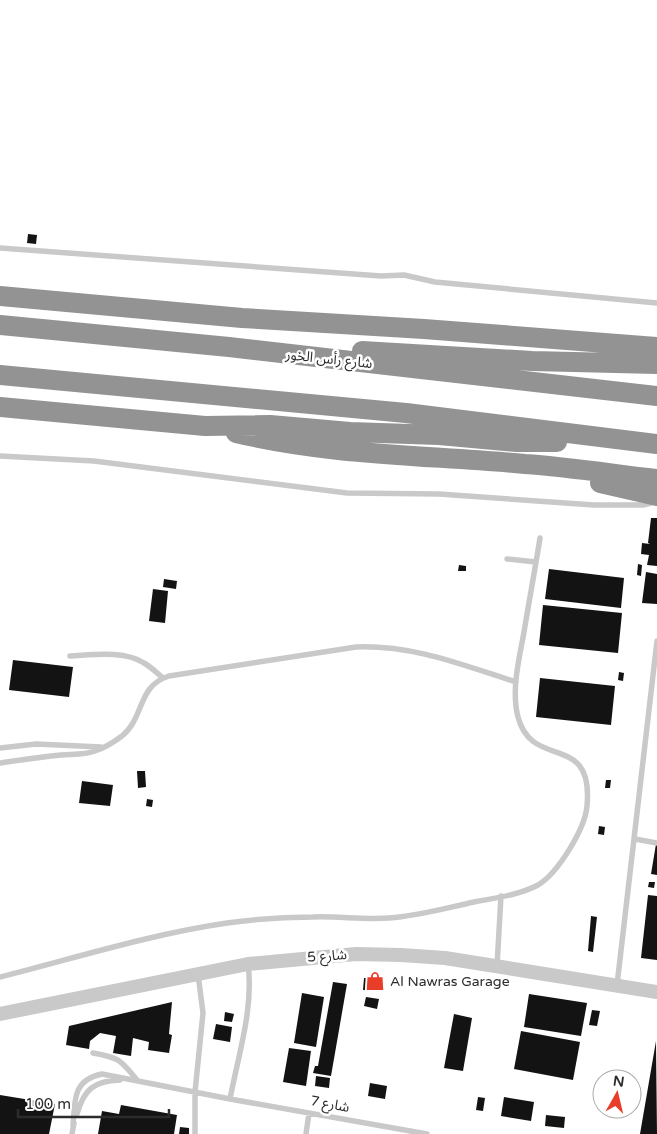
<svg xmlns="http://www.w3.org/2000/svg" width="657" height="1134" font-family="'Varela Round','Noto Sans Arabic',sans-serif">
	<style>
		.building { fill: #131313 }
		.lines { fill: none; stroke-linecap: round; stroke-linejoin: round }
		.service { stroke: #c9c9c9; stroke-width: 5.5 }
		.tertiary { stroke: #c9c9c9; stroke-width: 14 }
		.motorway { stroke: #939393; stroke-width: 20 }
		.labels { text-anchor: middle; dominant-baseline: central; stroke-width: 5; stroke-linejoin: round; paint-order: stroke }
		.street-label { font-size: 14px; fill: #2c2c2c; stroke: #fff }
		.poi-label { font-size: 14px; fill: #2c2c2c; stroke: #fff; text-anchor: start }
	</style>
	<rect width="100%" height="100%" fill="#fff"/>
	<!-- building -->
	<path class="building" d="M28,234L37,235L36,244L27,243Z
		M651,518H657V566L647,565L649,555L641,554L642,543L650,544L648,543Z
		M638,564L642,565L641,576L637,575Z
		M459,565L466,566V571H458Z
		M549,569L624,578L621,608L545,599Z
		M646,572L657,574V604L642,603Z
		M164,579L177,581L176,589L163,587Z
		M153,589L168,591L165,623L149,621Z
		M543,605L622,613L618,653L539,645Z
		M13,660L73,667L69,697L9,690Z
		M619,672L624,673L623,681L618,680Z
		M540,678L615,686L611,725L536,717Z
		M137,771H145L146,787L138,788Z
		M606,780H611L610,788H605Z
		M82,781L113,785L110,806L79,803Z
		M147,799L153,800L152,807L146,806Z
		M599,826L605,827L604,835L598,834Z
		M656,844H657V875L651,874Z
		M649,882H655L654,888L648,887Z
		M648,895L657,896V960L641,958Z
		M591,916L597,917L593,952L588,951Z
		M364,978H377V991L363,990Z
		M333,982L347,984L331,1076L313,1073L315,1066H318Z
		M302,993L324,997L316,1047L294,1043Z
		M529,994L587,1003L581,1036L524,1027Z
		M366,997L379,999L377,1009L364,1006Z
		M172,1002L169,1034L172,1035L169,1053L148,1050L149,1042L133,1038L131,1056L113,1053L116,1036L100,1033L90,1041L89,1049L66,1045L69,1026Z
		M592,1010L600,1011L597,1026L589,1025Z
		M225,1012L234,1014L232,1022L224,1021Z
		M454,1014L472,1018L463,1071L444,1068Z
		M216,1024L232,1027L230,1042L213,1039Z
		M521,1031L580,1042L573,1080L514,1069Z
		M656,1041L657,1134H640Z
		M289,1048L311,1051L306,1086L283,1082Z
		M316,1076L330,1078L329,1088L315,1086Z
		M370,1083L387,1086L385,1099L368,1096Z
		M0,1095L55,1104L49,1134H0Z
		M478,1097L485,1098L483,1111L476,1110Z
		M504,1097L534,1102L531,1121L501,1116Z
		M121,1105L177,1115L174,1134H98L102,1111L119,1114Z
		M546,1115L565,1117L564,1128L545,1126Z
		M180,1127L189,1128V1134H179Z"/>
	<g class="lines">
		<!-- service -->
		<path class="service" d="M0,248L381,276L404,275L435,282L657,303
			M0,456L94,461L347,493L439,494L594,505H643L651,503L654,500
			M507,559L536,562
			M70,656C92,655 124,650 144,663C151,667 157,673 163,678
			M0,748L36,744L101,747
			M0,763C20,760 40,757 61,755C72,754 85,755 95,751C104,748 114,742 122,736C145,717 137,686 169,676L356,647C414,645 462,665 516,682
			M635,839L657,843
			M497,966L501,896
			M0,977C75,958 151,934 227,923C256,919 284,917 313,917C338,916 364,920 389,918C418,916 446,908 474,902C495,898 519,895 538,885C558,873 585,829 587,806C594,731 532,771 518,717C511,690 519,660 524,632C529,601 535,570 540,538
			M617,985L657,641
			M93,1053C121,1058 120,1060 138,1081
			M230,1099C238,1056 254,1008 248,964
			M77,1114C84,1089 94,1081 120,1080
			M73,1126C75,1101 72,1080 102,1074L230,1099L427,1134
			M72,1134L74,1123
			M195,1134V1092L203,1013L198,974
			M306,1134L309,1113"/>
		<!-- tertiary -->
		<path class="tertiary" d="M0,1014L248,964L356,954L401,955L445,958L657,992"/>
		<!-- motorway -->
		<path class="motorway" d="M0,296L242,318L424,329L657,347
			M0,325L229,347L657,396
			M362,351L532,361L657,364
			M0,375L406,413L657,444
			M0,407L205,426L270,425L350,432L439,435L517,442H557
			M236,433C333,456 427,455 525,464C569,467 613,474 657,479
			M600,483L657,496"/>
	</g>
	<!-- icons -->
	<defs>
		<g id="shop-bare" transform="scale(1.5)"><path d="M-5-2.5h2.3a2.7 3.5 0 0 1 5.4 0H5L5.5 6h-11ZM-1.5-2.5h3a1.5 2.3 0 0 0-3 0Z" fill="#e73d29" stroke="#fff" stroke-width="2.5" paint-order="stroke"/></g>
	</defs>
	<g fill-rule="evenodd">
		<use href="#shop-bare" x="375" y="981"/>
	</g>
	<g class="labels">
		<!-- street labels -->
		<g class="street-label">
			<text transform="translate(329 359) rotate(6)">شارع رأس الخور</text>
			<text transform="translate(327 956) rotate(-4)">شارع 5</text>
			<text transform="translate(330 1104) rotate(11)">شارع 7</text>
		</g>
		<!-- poi labels -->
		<g class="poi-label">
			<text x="390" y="981">Al Nawras Garage</text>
		</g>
	</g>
	<!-- north arrow -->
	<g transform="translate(617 1094) rotate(8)"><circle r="24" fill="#ffffff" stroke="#ababab"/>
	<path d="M0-4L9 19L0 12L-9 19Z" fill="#e73d29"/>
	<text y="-8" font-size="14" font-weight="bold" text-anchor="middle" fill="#2c2c2c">N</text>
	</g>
	<!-- scale -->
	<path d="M18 1109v8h151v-8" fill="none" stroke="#2c2c2c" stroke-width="2.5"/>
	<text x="25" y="1109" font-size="15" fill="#2c2c2c" stroke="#ffffff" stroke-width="4" paint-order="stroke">100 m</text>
</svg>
